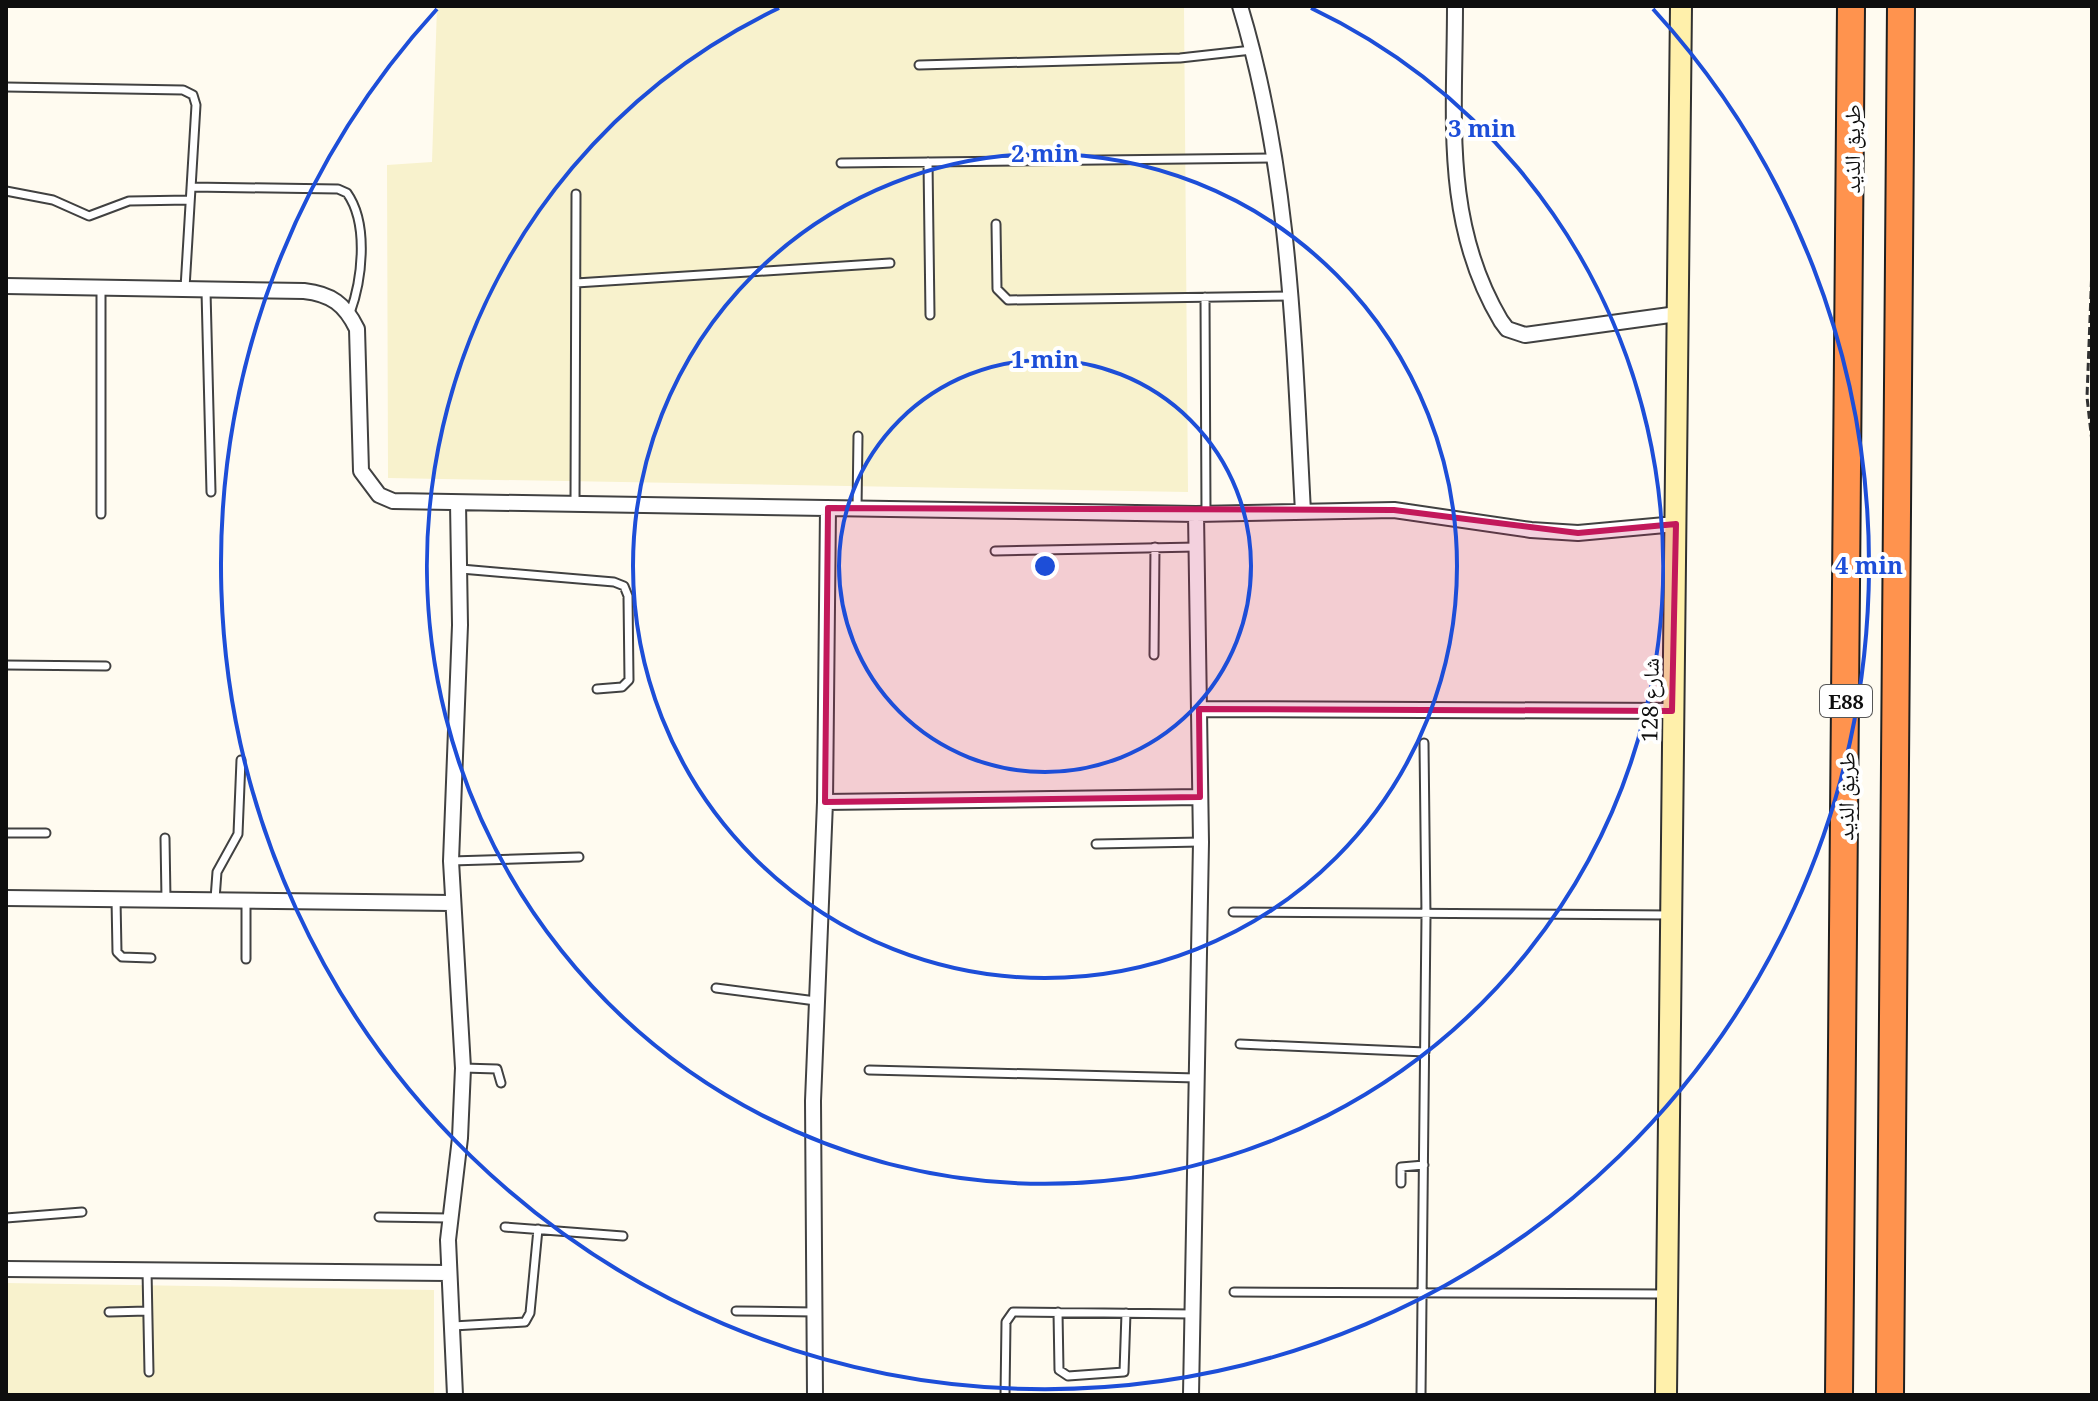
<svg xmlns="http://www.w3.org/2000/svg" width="2098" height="1401" font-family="'Noto Serif','Noto Naskh Arabic',serif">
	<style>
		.farmland { fill: #f8f2cd }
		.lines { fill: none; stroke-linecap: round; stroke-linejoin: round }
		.lane-casing { stroke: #414141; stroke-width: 11 }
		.street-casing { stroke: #414141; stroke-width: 18 }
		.secondary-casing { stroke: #303030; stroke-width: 24 }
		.highway-casing { stroke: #1f1f1f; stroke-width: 30 }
		.path { stroke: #303030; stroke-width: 3; stroke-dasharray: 8 4; stroke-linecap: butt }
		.lane { stroke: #fff; stroke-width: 7 }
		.street { stroke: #fff; stroke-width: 14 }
		.secondary { stroke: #fff0ab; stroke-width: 20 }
		.highway { stroke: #ff934e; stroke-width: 26 }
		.marked { fill: #c2185b; fill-opacity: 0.2; stroke: #c2185b; stroke-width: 6; stroke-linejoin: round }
		.ring { fill: none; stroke: #1d4ed8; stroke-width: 4 }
		.labels { text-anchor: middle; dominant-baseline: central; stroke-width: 8; stroke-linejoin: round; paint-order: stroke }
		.shield { fill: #fff; stroke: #565656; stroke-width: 2 }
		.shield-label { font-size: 20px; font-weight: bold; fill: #0e0e0e }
		.street-label { font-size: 22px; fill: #0e0e0e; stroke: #fff }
		.centre { fill: #1d4ed8; stroke: #fff; stroke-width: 4 }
		.ring-label { font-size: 24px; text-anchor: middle; font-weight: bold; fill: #1d4ed8; stroke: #fff; stroke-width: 8; stroke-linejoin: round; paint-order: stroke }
	</style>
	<rect width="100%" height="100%" fill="#fffbf0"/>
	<!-- farmland -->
	<path class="farmland" d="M437,6H1184L1188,492L388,478L387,165L432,162Z
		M6,1283L434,1290V1395H6Z"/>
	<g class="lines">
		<!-- lane casing -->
		<g class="lane-casing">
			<path id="lane" d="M919,65L1180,58L1252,50
				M6,87L183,90L193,95L196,105L185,288
				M928,162L930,315
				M841,163L1274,158
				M191,187L338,189L347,193C369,224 362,280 350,313
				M6,191L53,200L89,216L129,201L190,200
				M996,224L997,289L1008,300L1292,296
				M576,283L890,263
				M101,289V514
				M206,291L211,492
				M1205,297L1206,513
				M575,504L576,194
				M857,509L858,436
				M995,551L1197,547
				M461,569L614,582L624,586L628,596L629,680L622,687L597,689
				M1154,655L1155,547
				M6,665L106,666
				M6,833H46
				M165,838L166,899
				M1096,844L1201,842
				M451,861L579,857
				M116,899L117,952L122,957L151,958
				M215,899L217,872L238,834L241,760
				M1233,912L1671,915
				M246,959V901
				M716,988L816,1001
				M1240,1044L1425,1052
				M463,1068L497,1069L501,1083
				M869,1070L1197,1078
				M1401,1183V1167L1424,1165
				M379,1217L449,1218
				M6,1218L82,1212
				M505,1227L623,1236
				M147,1270L149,1372
				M1234,1292L1664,1294
				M736,1311L815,1312
				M109,1312L147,1311
				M1058,1312L1059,1370L1068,1376L1124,1372L1126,1313
				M453,1326L525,1322L530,1313L538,1229
				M1005,1395L1006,1322L1013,1312L1192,1314
				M1421,1395L1426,916L1424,743"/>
		</g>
		<!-- street casing -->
		<g class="street-casing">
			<path id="street" d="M1240,6C1290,171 1294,341 1303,512
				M1455,6C1455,117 1442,222 1501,321L1507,329L1525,335L1677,314
				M6,286L304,291C331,294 345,304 357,329L361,471L379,495L393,501L1196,514L1394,510L1531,530L1578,533L1676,524
				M1199,709L1672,711
				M825,802L1200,797
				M6,898L452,903
				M6,1269L448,1273
				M455,1395L448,1240L460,1138L463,1068L451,861L460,625L458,503
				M815,1395L813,1101L825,802L828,508
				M1191,1395L1201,842L1196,514"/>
		</g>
		<!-- secondary casing -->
		<g class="secondary-casing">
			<path id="secondary" d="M1666,1395L1681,6"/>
		</g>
		<!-- highway casing -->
		<g class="highway-casing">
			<path id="highway" d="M1839,1395L1851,6
				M1890,1395L1901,6"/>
		</g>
		<!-- path -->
		<path class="path" d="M2092,267L2087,397L2092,442"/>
		<!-- lane -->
		<use href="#lane" class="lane"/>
		<!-- street -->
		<use href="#street" class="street"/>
		<!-- secondary -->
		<use href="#secondary" class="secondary"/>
		<!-- highway -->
		<use href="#highway" class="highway"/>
	</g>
	<!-- marked area -->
	<path class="marked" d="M828,508L1394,510L1578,533L1676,524L1672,711L1199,709L1200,797L825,802Z"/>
	<!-- distance rings -->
	<g class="ring">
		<circle cx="1045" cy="566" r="206"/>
		<circle cx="1045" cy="566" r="412"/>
		<path d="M1311 8A618 618 0 1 1 779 8"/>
		<path d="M1653 9A824 824 0 1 1 437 9"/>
	</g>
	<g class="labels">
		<!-- shield labels -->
		<rect class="shield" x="1820" y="685" width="52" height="32" rx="6"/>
		<g class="shield-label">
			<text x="1846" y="701">E88</text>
		</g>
		<!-- street labels -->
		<g class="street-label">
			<text transform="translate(1851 149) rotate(-90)">طريق الذيد</text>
			<text transform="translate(1649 700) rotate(-89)">شارع 128</text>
			<text transform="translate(1845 796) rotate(-89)">طريق الذيد</text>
		</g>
	</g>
	<circle cx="1045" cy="566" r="12" class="centre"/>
	<g class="ring-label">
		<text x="1482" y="137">3 min</text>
		<text x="1045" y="162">2 min</text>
		<text x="1045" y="368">1 min</text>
		<text x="1869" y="574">4 min</text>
	</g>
	<!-- border -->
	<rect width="2098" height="1401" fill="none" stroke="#0e0e0e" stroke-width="16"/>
</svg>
